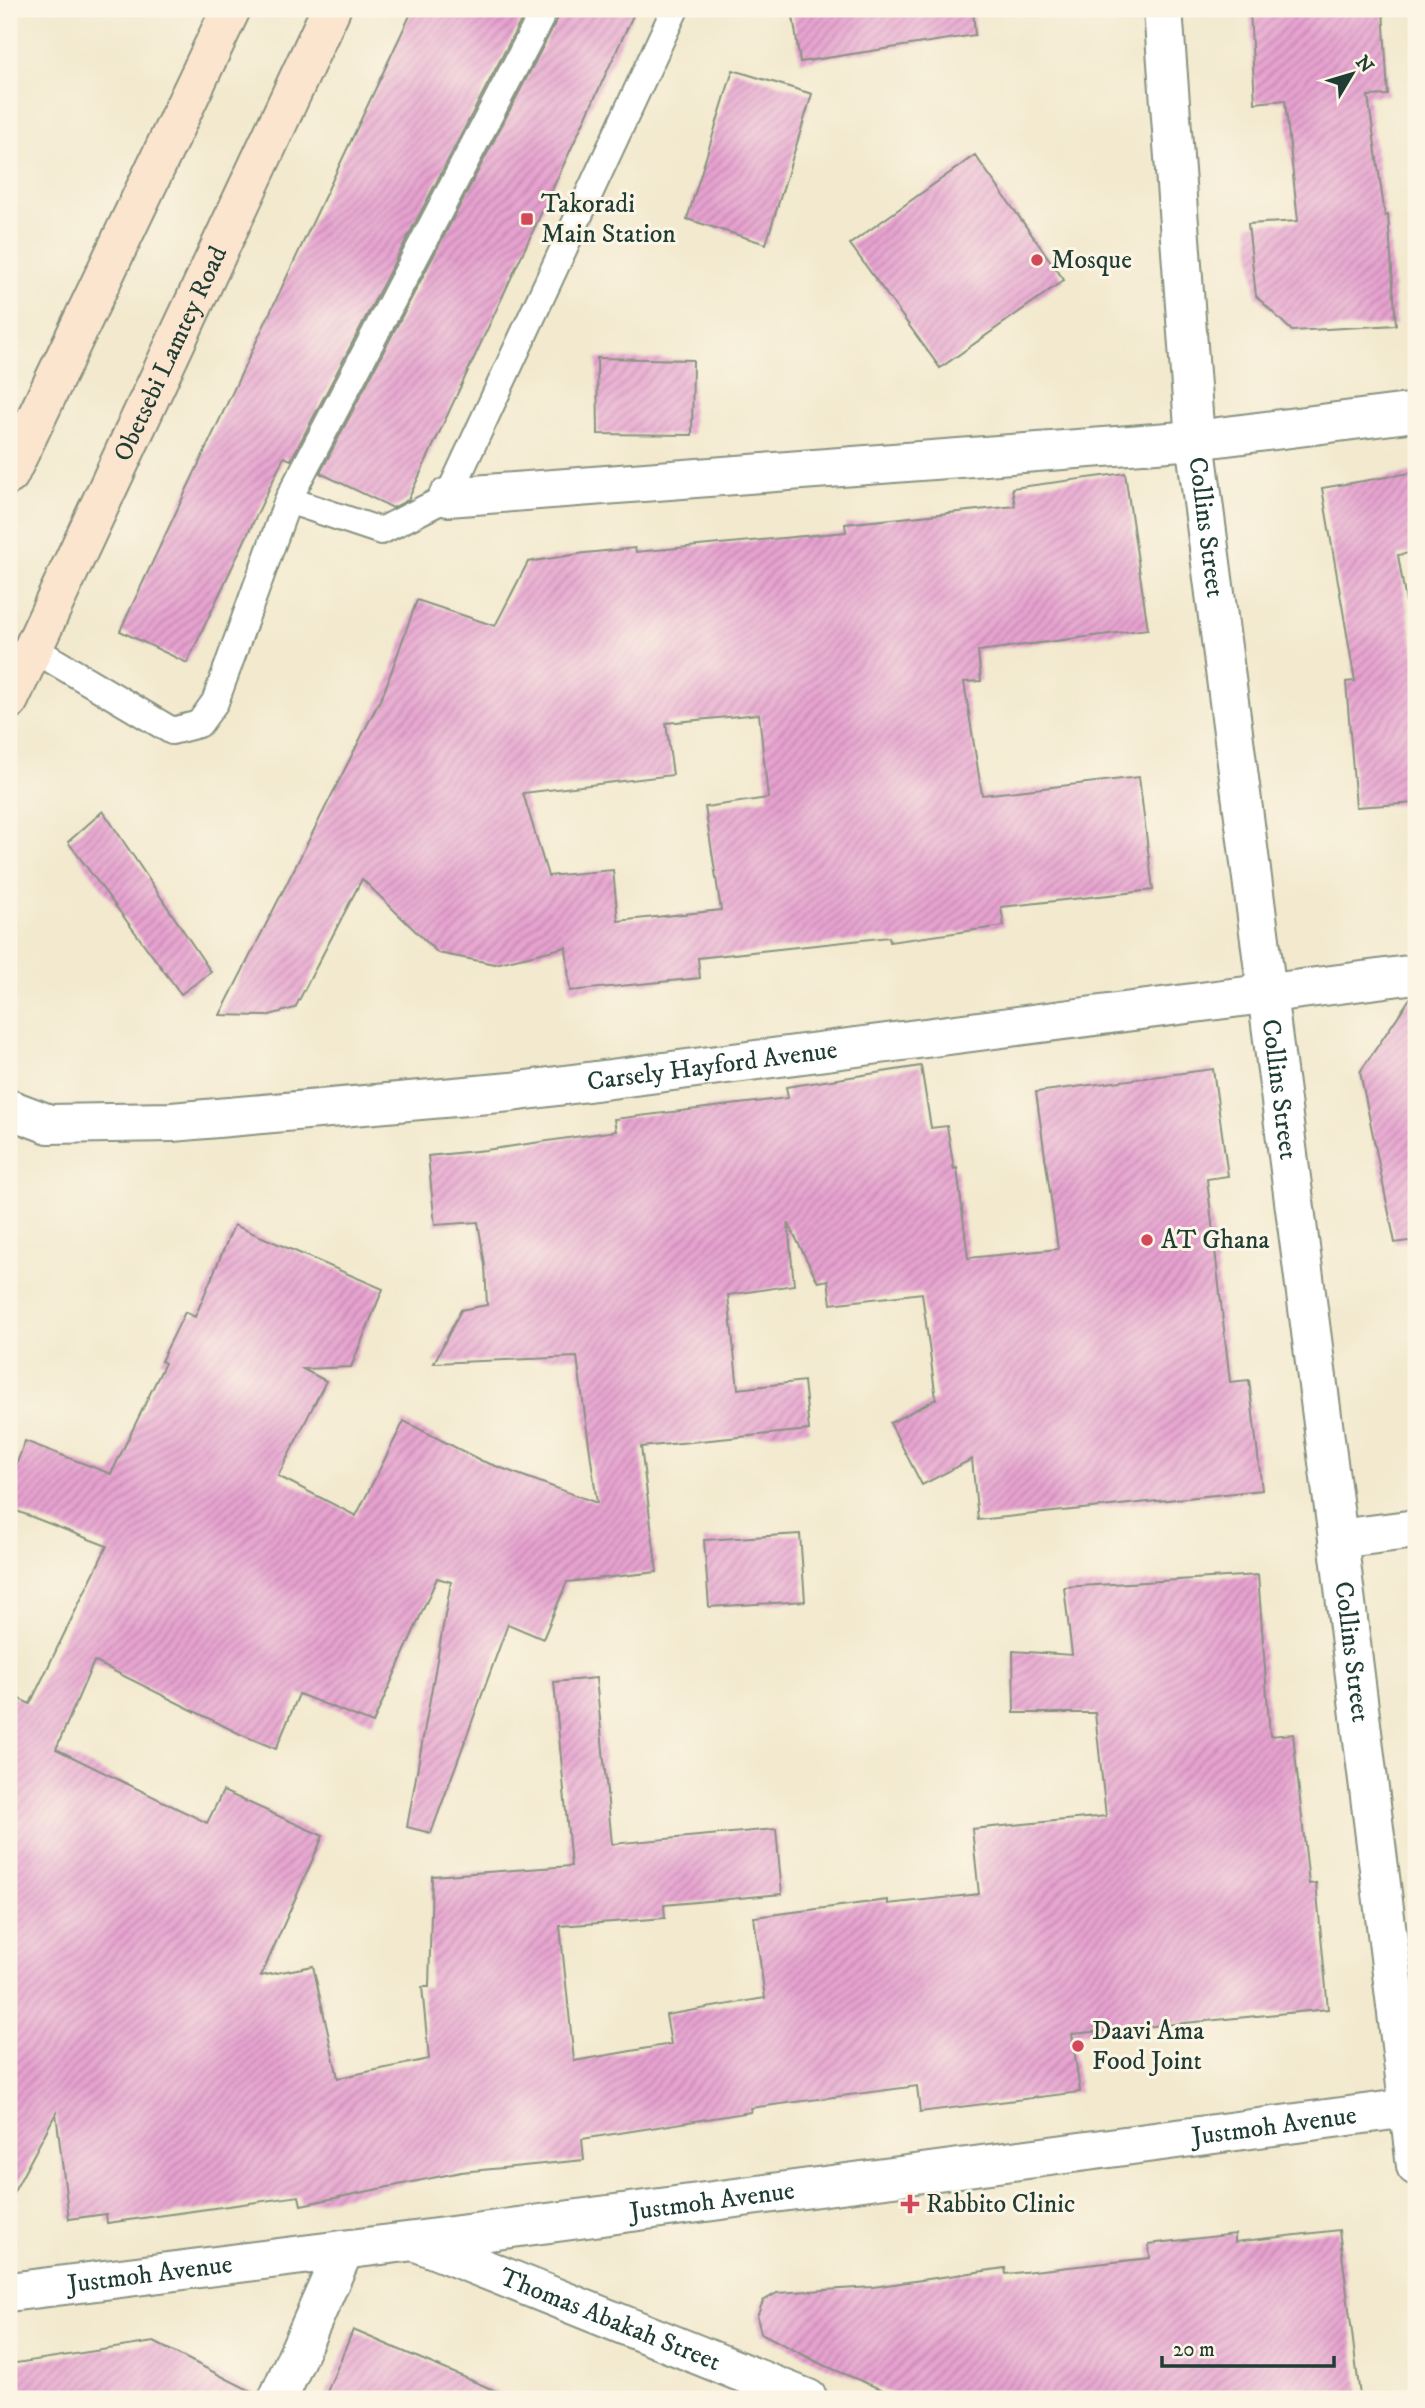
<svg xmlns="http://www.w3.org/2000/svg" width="1425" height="2408" font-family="'IM FELL DW Pica',serif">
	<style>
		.building { fill: url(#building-hatch); fill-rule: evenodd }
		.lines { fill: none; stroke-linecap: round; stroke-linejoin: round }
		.service-casing { stroke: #889381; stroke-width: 30 }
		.minor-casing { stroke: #889381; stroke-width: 42 }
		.secondary-casing { stroke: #889381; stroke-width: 42 }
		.service { stroke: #fff; stroke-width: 26 }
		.minor { stroke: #fff; stroke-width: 38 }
		.secondary { stroke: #fbe5cf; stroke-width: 38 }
		.poi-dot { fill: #d1495b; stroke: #fcf5e5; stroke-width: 2.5 }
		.labels { text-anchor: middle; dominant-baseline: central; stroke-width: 6; stroke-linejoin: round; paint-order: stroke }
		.poi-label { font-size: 26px; fill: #1f3d34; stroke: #fcf5e5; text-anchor: start }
		.street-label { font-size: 26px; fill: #1f3d34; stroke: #fcf5e5 }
	</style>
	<defs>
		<pattern id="building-hatch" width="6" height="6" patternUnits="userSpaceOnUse" patternTransform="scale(1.75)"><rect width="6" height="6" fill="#e7a2d0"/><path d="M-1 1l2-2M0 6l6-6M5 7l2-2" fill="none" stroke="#bb85aa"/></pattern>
	</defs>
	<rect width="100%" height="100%" fill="#fcf5e5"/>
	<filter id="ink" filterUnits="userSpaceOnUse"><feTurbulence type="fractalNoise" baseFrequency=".0143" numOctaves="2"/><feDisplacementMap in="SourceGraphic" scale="14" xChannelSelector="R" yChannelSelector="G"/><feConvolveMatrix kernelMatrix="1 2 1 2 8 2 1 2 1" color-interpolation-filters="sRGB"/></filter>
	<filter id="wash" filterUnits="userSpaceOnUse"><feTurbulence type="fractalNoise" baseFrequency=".00686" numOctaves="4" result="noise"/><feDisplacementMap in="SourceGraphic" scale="28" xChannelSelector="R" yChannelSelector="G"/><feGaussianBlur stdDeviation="1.57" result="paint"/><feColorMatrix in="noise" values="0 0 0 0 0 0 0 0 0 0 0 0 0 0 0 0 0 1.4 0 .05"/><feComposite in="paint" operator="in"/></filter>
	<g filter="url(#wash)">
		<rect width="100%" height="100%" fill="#f2e9ce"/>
		<g id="blocks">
			<!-- building -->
			<path class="building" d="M413,9H527L291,460L284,457L187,663L120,631Z
				M561,9H636L408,500L393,508L320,473L559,16Z
				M792,9H973L975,35L800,62Z
				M1250,9H1383L1388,95L1368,96L1385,216L1388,215L1396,325L1292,331L1256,296L1248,224L1298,221L1285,100L1255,103Z
				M733,70L812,94L766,244L687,219Z
				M975,155L1064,280L940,368L850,244Z
				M597,358L693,360L692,435L598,434Z
				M1416,472V552L1398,555L1416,661V803L1356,807L1346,682L1355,681L1322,488Z
				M1125,473L1148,629L978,651L981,681L964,682L982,795L1139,777L1153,890L1001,907L1004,926L890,942L889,937L698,958L700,978L570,991L566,947L495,964L438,953L362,879L295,1008L266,1016L220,1015L384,692L417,600L495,626L528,562L585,553L635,548L636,552L846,532L845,524L1015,506L1012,488ZM759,714L768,798L705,807L721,910L618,921L613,870L548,876L523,793L673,775L666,723Z
				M103,811L211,972L181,994L68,842Z
				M1416,996V1240L1395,1243L1360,1072L1411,997Z
				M921,1066L931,1128L947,1126L954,1169L957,1168L968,1258L1058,1249L1036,1092L1213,1069L1228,1176L1207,1179L1230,1382L1249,1380L1262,1490L978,1520L972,1459L922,1485L890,1423L936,1399L922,1293L831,1304L828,1280L818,1282L788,1223L794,1285L728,1295L738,1389L804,1381L809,1430L641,1447L657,1572L567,1582L543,1639L508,1624L431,1833L407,1827L451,1582L437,1578L373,1723L299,1694L276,1749L240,1734L94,1661L56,1749L207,1823L223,1791L323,1836L261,1976L313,1966L338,2078L429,2059L422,1987H429L432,1876L571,1866L554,1682L596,1678L612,1844L776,1829L782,1894L664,1905L665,1918L560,1926L574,2061L671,2044L666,2015L765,1998L754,1917L888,1900V1904L979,1894L972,1829L1106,1816L1095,1713H1014L1013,1651L1072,1655L1064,1587L1258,1575L1270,1736L1293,1734L1309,1884L1316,1883L1328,2009L1072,2034L1080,2092L920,2112L917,2086L750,2108L751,2112L582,2139L584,2160L461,2172L301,2205L299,2196L107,2223L106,2214L69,2219L56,2113L9,2201V1694L30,1704L107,1546L9,1508V1485L25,1441L111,1474L165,1363L161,1361L185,1312L195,1317L234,1225L383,1289L351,1367L303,1369L326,1381L278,1476L356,1516L404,1421L482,1461L597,1503L577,1357L434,1363L461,1310L487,1305L485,1265L478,1222L435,1225L428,1156L486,1150L616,1131L614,1119L788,1098L786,1087Z
				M800,1534L805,1601L709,1607L704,1540Z
				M1339,2230L1360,2396L1331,2399H904L821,2364L761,2333L757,2317L763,2301L777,2293L873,2287L1005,2268L1006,2274L1150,2258L1149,2244L1235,2234V2242Z
				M353,2330L515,2399H324Z
				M154,2342L257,2394L256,2399H9V2364Z"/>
		</g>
	</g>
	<g filter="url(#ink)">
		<use href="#blocks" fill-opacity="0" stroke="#889381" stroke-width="2"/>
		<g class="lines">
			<!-- service casing -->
			<g class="service-casing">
				<path id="service" d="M288,500L381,531L448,497L675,9
					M32,648L172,731L199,724L215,702L288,500L545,9"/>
			</g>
			<!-- minor casing -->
			<g class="minor-casing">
				<g id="minor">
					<path id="s1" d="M1163,9L1195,440L1338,1539L1416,2166"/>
					<path d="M448,497L1195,440L1416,412"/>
					<path id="s2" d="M9,1109L49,1124L172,1122L511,1092L1416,974"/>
					<path d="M1338,1539L1416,1529"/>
					<path id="s3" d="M417,2242L808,2399"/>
					<path id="s4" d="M9,2292L414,2241L1416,2107"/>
					<path d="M278,2399L344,2250"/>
				</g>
			</g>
			<!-- secondary casing -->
			<g class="secondary-casing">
				<g id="secondary">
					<path d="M9,475L231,9"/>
					<path id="s5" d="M9,700L331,9"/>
				</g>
			</g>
			<!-- service -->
			<use href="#service" class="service"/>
			<!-- minor -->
			<use href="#minor" class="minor"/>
			<!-- secondary -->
			<use href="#secondary" class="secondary"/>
		</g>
	</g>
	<!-- markers -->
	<g class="poi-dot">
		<rect x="520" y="212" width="14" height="14" rx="3.5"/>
		<circle cx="1037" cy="260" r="7"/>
		<circle cx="1147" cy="1240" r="7"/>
		<circle cx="1078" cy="2046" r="7"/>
		<path d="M906.5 2193.5h7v7h7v7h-7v7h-7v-7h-7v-7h7z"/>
	</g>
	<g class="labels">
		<!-- poi labels -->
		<g class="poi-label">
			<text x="541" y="204">Takoradi<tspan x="541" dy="30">Main Station</tspan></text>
			<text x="1051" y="260">Mosque</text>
			<text x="1161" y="1240">AT Ghana</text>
			<text x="1092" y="2031">Daavi Ama<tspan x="1092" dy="30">Food Joint</tspan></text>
			<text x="926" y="2204">Rabbito Clinic</text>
		</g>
		<!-- street labels -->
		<g class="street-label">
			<text stroke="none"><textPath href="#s5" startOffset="382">Obetsebi Lamtey Road</textPath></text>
			<text stroke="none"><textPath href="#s1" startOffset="520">Collins Street</textPath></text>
			<text stroke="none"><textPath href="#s2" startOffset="709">Carsely Hayford Avenue</textPath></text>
			<text stroke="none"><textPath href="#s1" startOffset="1087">Collins Street</textPath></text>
			<text stroke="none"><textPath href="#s1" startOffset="1654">Collins Street</textPath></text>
			<text stroke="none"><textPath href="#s4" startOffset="1276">Justmoh Avenue</textPath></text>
			<text stroke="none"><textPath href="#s4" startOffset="709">Justmoh Avenue</textPath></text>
			<text stroke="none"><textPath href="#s4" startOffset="142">Justmoh Avenue</textPath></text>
			<text stroke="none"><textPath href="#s3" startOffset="208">Thomas Abakah Street</textPath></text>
		</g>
	</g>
	<!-- margin -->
	<rect width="1425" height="2408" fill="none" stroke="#fcf5e5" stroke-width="35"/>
	<!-- north arrow -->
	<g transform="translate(1352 74) rotate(52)" stroke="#fcf5e5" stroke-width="5" paint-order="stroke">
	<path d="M0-5L12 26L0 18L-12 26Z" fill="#1f3d34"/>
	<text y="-10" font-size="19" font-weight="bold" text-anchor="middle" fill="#1f3d34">N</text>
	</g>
	<!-- scale -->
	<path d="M1162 2356v10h172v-10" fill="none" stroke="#1f3d34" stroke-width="3.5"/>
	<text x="1173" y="2356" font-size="21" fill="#1f3d34" stroke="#fcf5e5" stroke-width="5" paint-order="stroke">20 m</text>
</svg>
